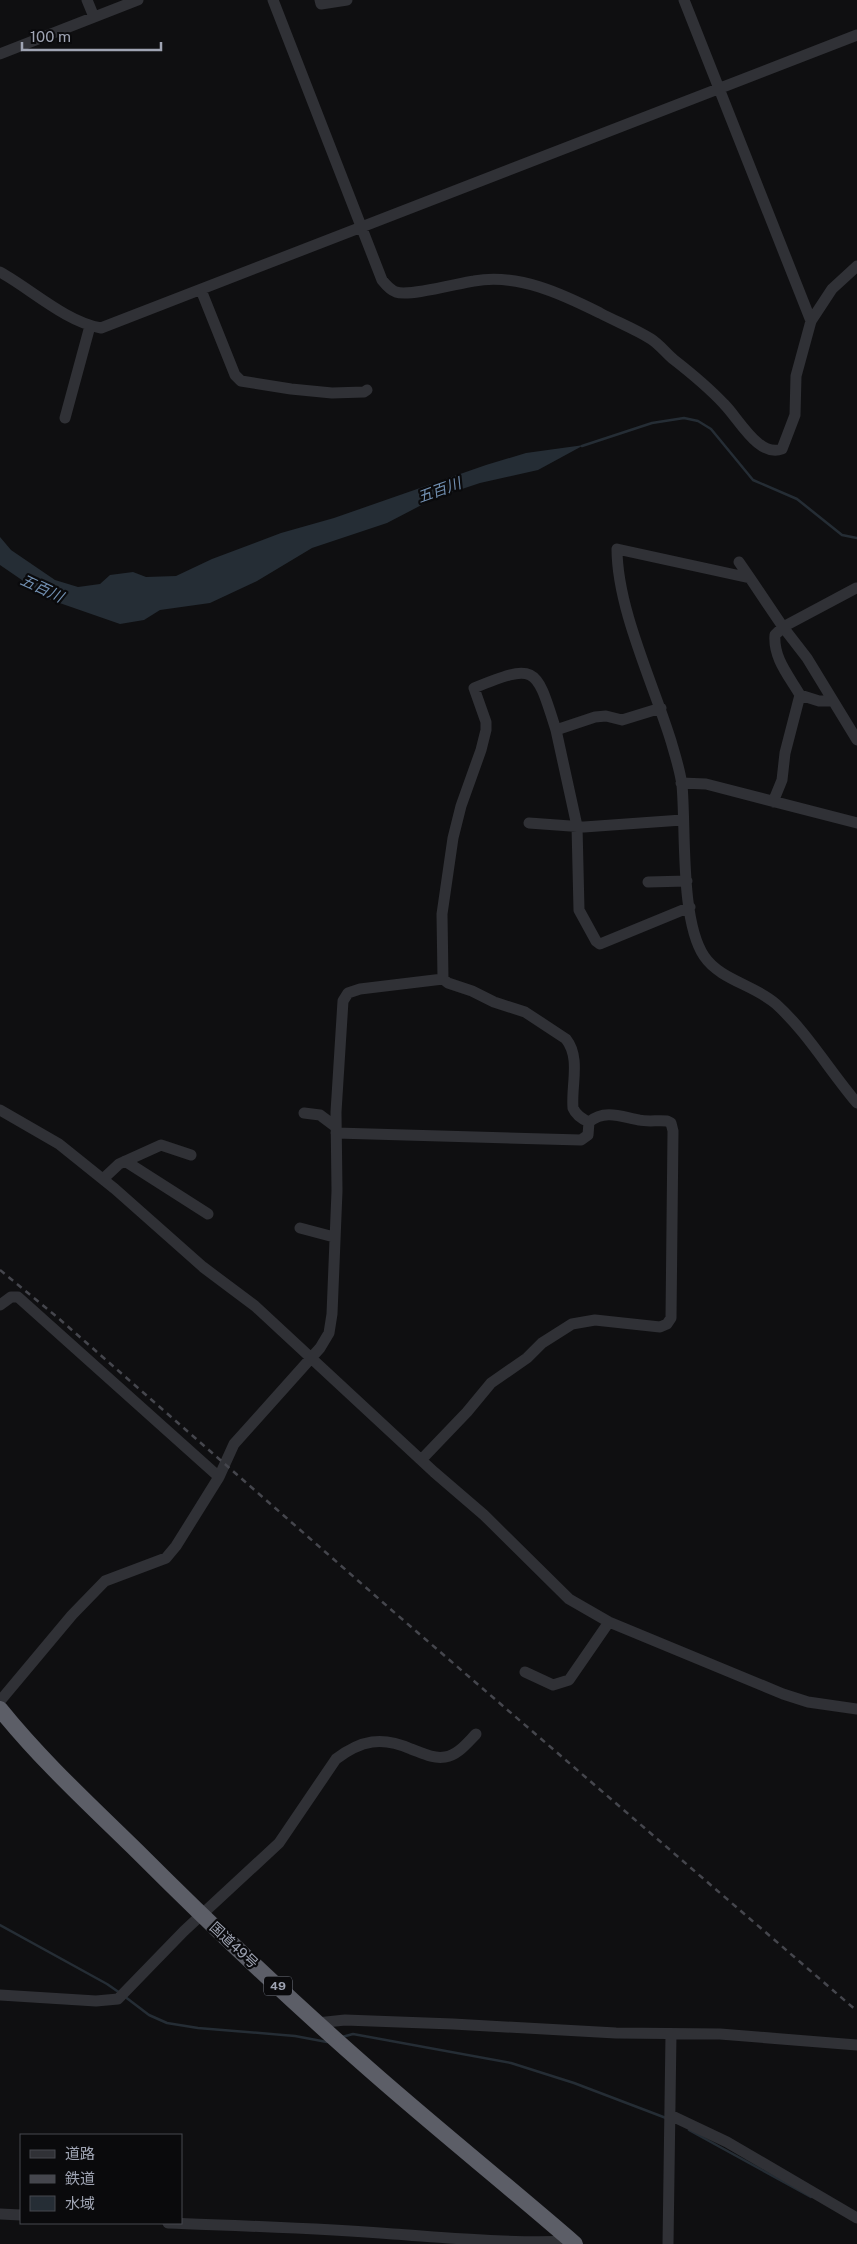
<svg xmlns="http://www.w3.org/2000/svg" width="857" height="2244" font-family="'Public Sans','Noto Sans JP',sans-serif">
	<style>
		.water { fill: #252d35 }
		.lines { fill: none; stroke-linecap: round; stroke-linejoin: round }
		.stream { stroke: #252d35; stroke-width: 2.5 }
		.minor { stroke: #303136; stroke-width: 11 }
		.highway { stroke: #5c5e67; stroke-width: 16 }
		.rail { stroke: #45464d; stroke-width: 2.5; stroke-dasharray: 6 5; stroke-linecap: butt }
		.labels { text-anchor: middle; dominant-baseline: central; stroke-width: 4.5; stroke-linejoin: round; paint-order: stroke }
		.shield { fill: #0a0a0c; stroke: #727681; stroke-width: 1 }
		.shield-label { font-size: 12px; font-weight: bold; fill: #9fa4b3 }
		.street-label { font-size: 14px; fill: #9fa4b3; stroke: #0a0a0c }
		.water-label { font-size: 15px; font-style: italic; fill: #7290b2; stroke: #0a0a0c }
	</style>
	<rect width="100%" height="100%" fill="#0f0f11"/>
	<!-- water -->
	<path class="water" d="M584,445L538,470L480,483L435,498L387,523L312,548L257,581L210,603L160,610L144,620L120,624L51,600L0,565V537L11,550L55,580L78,587L100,584L110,575L133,572L146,577L176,576L212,559L281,533L334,518L486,465L526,453Z"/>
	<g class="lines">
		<!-- stream -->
		<path class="stream" d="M582,446L652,423L684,418L698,421L711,429L753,480L797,499L842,535L857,538
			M0,1925L107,1984L120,1993
			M124,1996L149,2015L167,2023L198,2028L295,2036L327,2042
			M342,2037L353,2034L511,2063L574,2083L666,2118
			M689,2130L811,2197"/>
		<!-- minor -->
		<path class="minor" d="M87,0L94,17
			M273,0L382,280C386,285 390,290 396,292C409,297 459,283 474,281C518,273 562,294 600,313C617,322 635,329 651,339C659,344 666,353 673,359C691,373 708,387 724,404C739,419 759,458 782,449L795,415L796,376L811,321L832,289L857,266
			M320,0L321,4L347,0
			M684,0L811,321
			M0,54L138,0
			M0,272C31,289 66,322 101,328L857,35
			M201,290L235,375L241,381L291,389L332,393L364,392L367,390
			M65,418L90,326
			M739,562L750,578
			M800,695L819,701H833
			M556,730L577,826L579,910L596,941L600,944L690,907
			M857,740L807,658L783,627L750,578L617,549C617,608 653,683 671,741C675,755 680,770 682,785C686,829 680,920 704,956C720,980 755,985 776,1004C807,1032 829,1070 857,1103
			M681,783L706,784L857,823
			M773,802L782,780L785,753L800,695C789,676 773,658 775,635L783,627L856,588
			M529,823L584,827L682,820
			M648,882L687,881
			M0,1110L59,1144L115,1189L203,1267L255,1306L434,1472L484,1515L569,1599L609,1622L783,1694L808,1702L857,1709
			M304,1113L320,1115L336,1127
			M336,1133L581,1140L588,1135L589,1122
			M125,1161L208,1214
			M103,1179L119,1164L161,1145L191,1155
			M300,1228L334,1237
			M0,1305L11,1297H18L219,1477
			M422,1459L467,1412L491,1383L527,1358L542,1343L572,1324L595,1320L660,1327L667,1324L671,1318L673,1131L671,1123L667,1121C658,1120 648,1122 639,1120C622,1117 605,1109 589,1122C582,1119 576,1115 573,1108C571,1085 581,1058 566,1039L525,1012L494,1002L472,991L448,983L443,979
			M525,1672L553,1685L569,1680L609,1622
			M0,1701L72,1615L105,1581L166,1558L176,1546L219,1477L234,1444L320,1348L329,1333L332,1314L337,1191L336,1112L343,1001L348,993L360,989L443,979L442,914L453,838L461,806L481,750L486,730V722L474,688C537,662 536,667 556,730L595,717L606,716L622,720L661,708
			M0,1995L96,2001L118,1999L184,1931L279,1843L336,1759C361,1740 382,1736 411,1749C422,1753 433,1759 445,1757C458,1755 467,1743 476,1734
			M317,2023L345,2020L453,2024L616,2033L720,2034L857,2045
			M670,2115L727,2142L857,2218
			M0,2214L21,2215
			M168,2223C243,2226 318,2228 393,2234C451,2238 514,2244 572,2241
			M668,2244L671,2034"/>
		<!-- highway -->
		<path class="highway" d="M0,1709C41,1760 90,1805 137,1851C212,1926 290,2000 370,2070C437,2129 507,2185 575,2244"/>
		<!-- rail -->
		<path class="rail" d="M0,1270L57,1317L395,1613L857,2011"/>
	</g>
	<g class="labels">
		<!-- shield labels -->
		<rect class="shield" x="264" y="1976.5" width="28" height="19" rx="4"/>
		<g class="shield-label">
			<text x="278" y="1986">49</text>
		</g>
		<!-- street labels -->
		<g class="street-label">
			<text transform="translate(234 1945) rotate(43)">国道49号</text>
		</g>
		<!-- water labels -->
		<g class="water-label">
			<text transform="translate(439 490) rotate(-20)">五百川</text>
			<text transform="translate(42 588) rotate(25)">五百川</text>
		</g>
	</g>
	<!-- legend -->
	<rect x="20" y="2134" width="162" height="90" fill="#0a0a0c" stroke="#46484f"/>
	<rect x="30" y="2150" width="25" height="8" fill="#303136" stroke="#46484f"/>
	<text x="65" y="2159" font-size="15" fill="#9fa4b3">道路</text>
	<rect x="30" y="2175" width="25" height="8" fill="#45464d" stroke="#46484f"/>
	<text x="65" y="2184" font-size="15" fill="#9fa4b3">鉄道</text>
	<rect x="30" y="2196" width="25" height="15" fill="#252d35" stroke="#46484f"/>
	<text x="65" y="2209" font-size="15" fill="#9fa4b3">水域</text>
	<!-- scale -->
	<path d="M22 42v8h139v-8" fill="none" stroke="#9fa4b3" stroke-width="2.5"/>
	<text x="30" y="42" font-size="15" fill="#9fa4b3" stroke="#0a0a0c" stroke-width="4" paint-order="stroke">100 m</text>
</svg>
